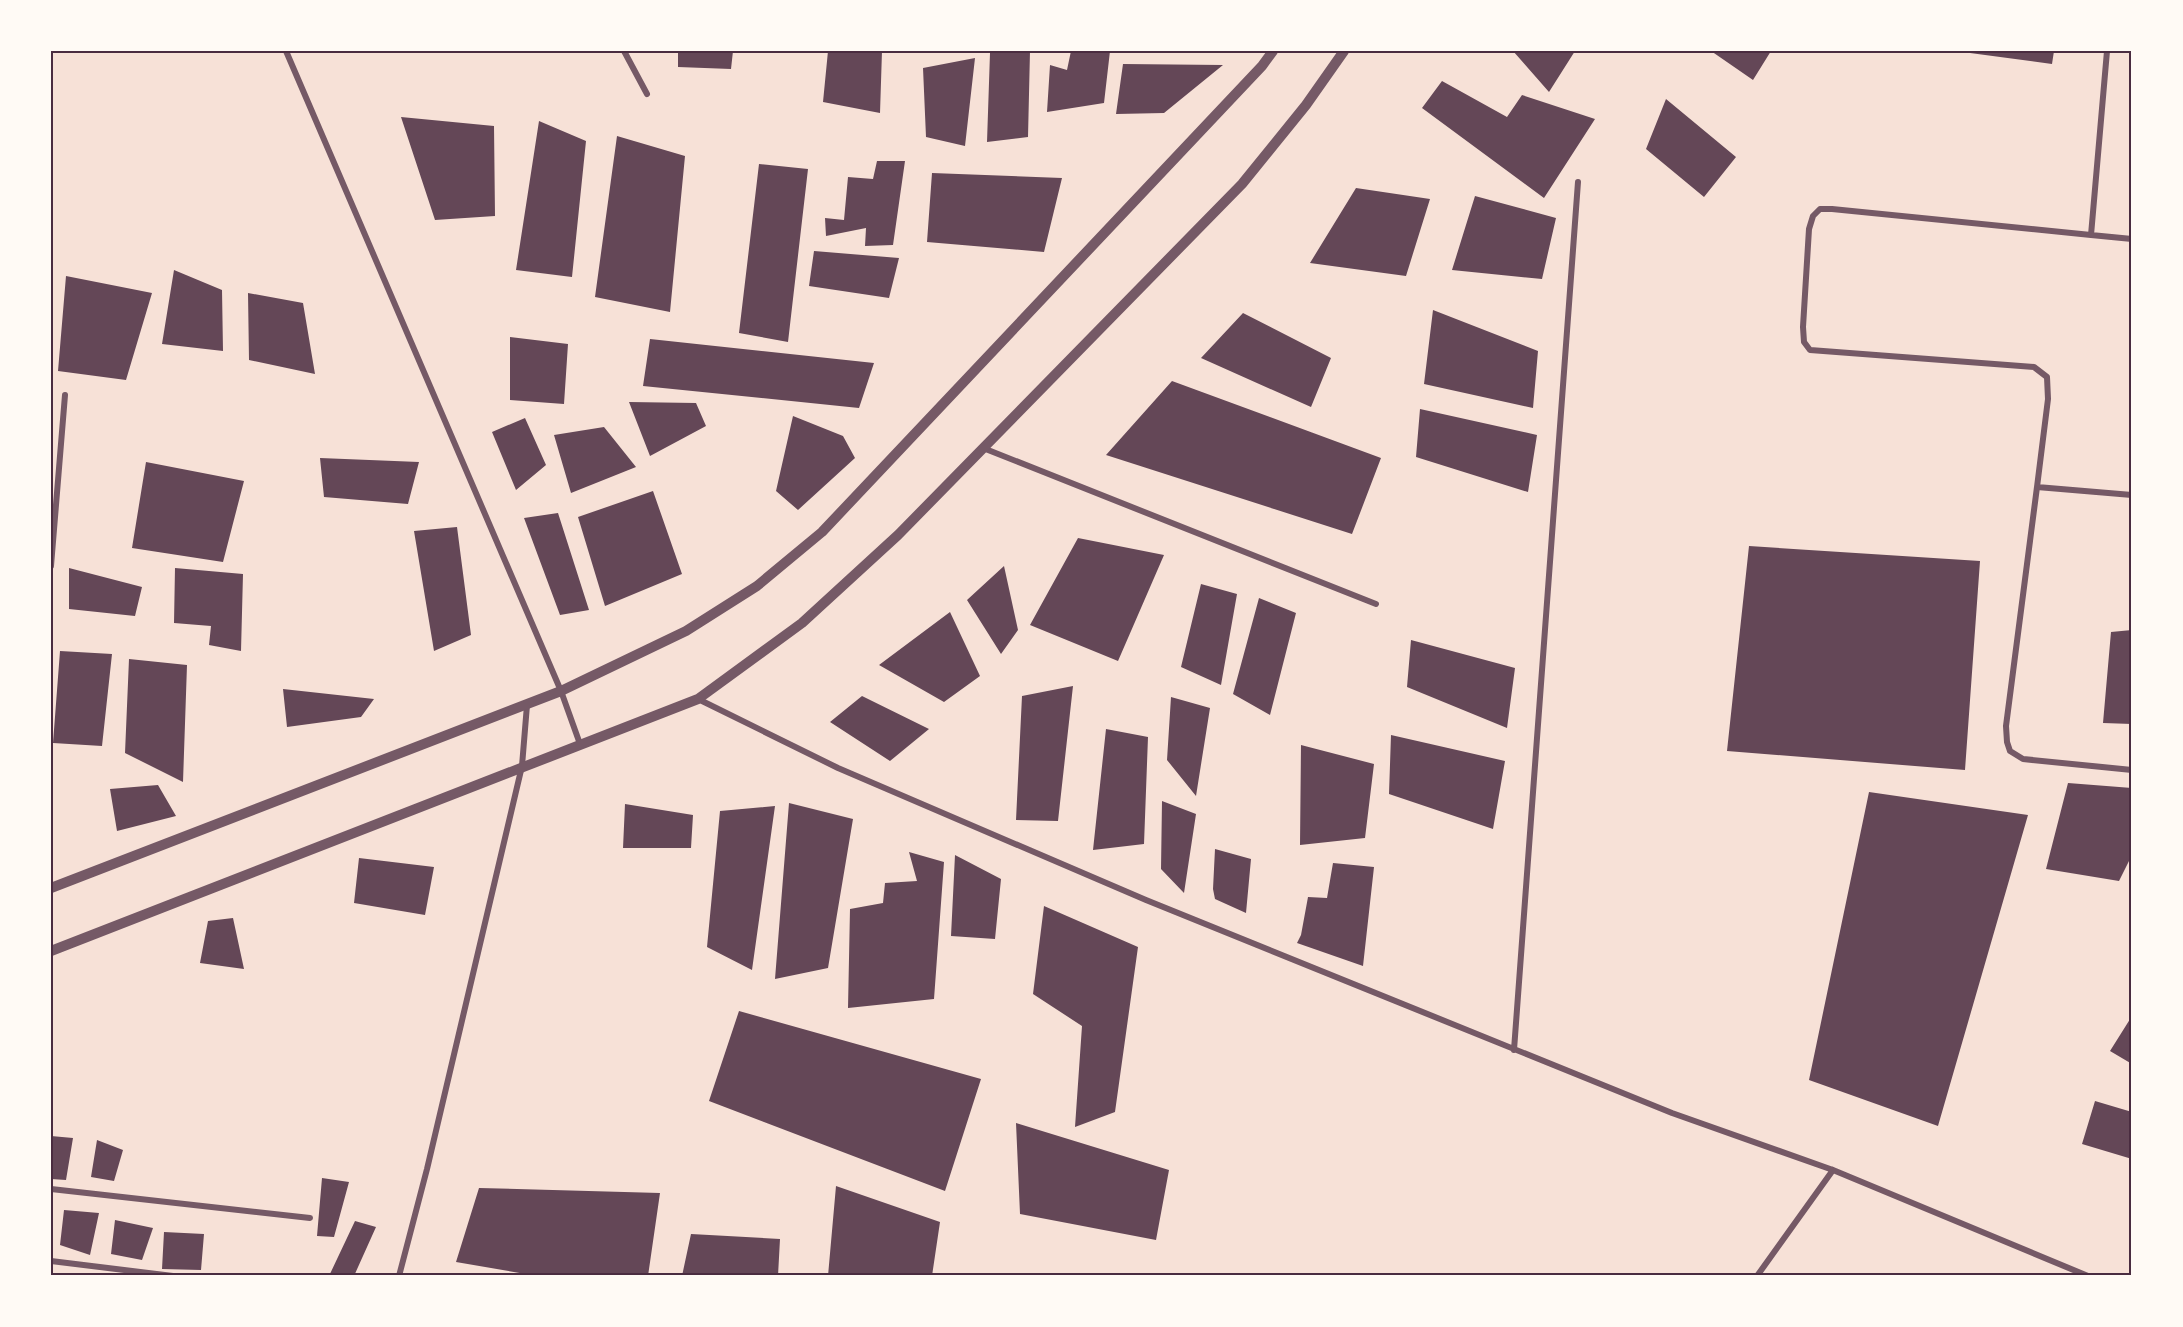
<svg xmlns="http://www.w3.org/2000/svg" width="2183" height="1327" font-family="Poppins,sans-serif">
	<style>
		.building { fill: #644757 }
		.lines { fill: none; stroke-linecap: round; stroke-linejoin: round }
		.minor { stroke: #755966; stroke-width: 6 }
		.tertiary { stroke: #755966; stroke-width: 10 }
		.neatline { fill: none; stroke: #4a2c40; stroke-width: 2 }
	</style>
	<rect width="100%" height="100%" fill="#f7e1d7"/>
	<!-- building -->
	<path class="building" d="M678,51H733L731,69L678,67Z
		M828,51H882L880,113L823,102Z
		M1007,51H1030L1028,137L987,142L990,53Z
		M1071,51H1110L1104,103L1047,112L1050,65L1067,70Z
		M1513,51H1575L1549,92Z
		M1711,51H1771L1753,80Z
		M1955,51H2054L2052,64Z
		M975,58L965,146L926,137L923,68Z
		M1123,64L1223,65L1164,113L1116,114Z
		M1442,81L1507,117L1522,95L1595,119L1544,198L1422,108Z
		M1666,99L1736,157L1704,197L1646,149Z
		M401,117L494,126L495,216L435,220Z
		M539,121L586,141L572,277L516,270Z
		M617,136L685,156L670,312L595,297Z
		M877,161H905L893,245L865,246L866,228L826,236L825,218L844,220L848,177L873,179Z
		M759,164L808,169L788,342L739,333Z
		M932,173L1062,178L1044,252L927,242Z
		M1356,188L1430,199L1406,276L1310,263Z
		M1475,196L1556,218L1542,279L1452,270Z
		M814,251L899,258L889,298L809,286Z
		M174,270L222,290L223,351L162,344Z
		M66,276L152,293L126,380L58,371Z
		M248,293L303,303L315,374L249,360Z
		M1433,310L1538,351L1533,408L1424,384Z
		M1243,313L1331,358L1311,407L1201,358Z
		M510,337L568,344L564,404L510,400Z
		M650,339L874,363L859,408L643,386Z
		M1172,381L1381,458L1352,534L1106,455Z
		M629,402L696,403L706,426L650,456Z
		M1420,409L1537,435L1528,492L1416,457Z
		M793,416L843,436L855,458L798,510L776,491Z
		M525,418L546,465L516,490L492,432Z
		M604,427L636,467L571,493L554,435Z
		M320,458L419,462L408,504L324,497Z
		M146,462L244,481L223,562L132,548Z
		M653,491L682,574L605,606L578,517Z
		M558,513L589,610L560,615L524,518Z
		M457,527L471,635L434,651L414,531Z
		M1078,538L1164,555L1118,661L1030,625Z
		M1749,546L1980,561L1965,770L1727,751Z
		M1004,566L1018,630L1001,654L967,600Z
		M69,568L142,587L135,616L69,609Z
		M175,568L243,574L241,651L209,645L211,626L174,623Z
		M1201,584L1237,594L1221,685L1181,667Z
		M1259,598L1296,613L1270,715L1233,694Z
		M950,612L980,676L944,702L879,665Z
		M2132,630V724L2103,723L2111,632Z
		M1411,640L1515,668L1507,728L1407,687Z
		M60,651L112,654L102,746L53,743Z
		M129,659L187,665L183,782L125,753Z
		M1073,686L1058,821L1016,820L1022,696Z
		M283,689L374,699L361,717L287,727Z
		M862,696L929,729L890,761L830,722Z
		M1171,697L1210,708L1196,796L1167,760Z
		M1106,729L1148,737L1144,844L1093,850Z
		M1391,735L1505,761L1493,829L1389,794Z
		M1301,745L1374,764L1365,838L1300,845Z
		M2068,783L2132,788V855L2119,881L2046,869Z
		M158,785L176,816L117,831L110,789Z
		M1869,792L2028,815L1938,1126L1809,1080Z
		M1162,801L1196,814L1184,893L1161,869Z
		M789,803L853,819L828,968L775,979Z
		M625,804L693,815L691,848H623Z
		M775,806L752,970L707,947L720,811Z
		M1215,849L1251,859L1246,913L1215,899L1213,889Z
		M909,852L944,862L934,999L848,1008L850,909L883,903L885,883L917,881Z
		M955,855L1001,879L995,939L951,936Z
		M359,858L434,867L425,915L354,903Z
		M1333,863L1374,867L1363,966L1297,943L1301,935L1308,897L1327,898Z
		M1044,906L1138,947L1115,1112L1075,1127L1082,1026L1033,994Z
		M233,918L244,969L200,963L208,921Z
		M739,1011L981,1079L945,1191L709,1101Z
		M2132,1016V1064L2110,1051Z
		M2095,1101L2132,1112V1159L2082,1144Z
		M1016,1123L1169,1170L1156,1240L1020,1214Z
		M51,1136L73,1138L66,1180L51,1179Z
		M97,1140L123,1150L114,1181L91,1177Z
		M322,1178L349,1182L334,1237L317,1236Z
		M836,1186L940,1222L932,1276H828Z
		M479,1188L660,1193L648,1276H537L456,1262Z
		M64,1210L99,1213L90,1255L60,1245Z
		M115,1220L153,1228L142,1260L111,1254Z
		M355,1221L376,1227L354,1276H329Z
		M164,1232L204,1234L201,1270L162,1269Z
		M691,1234L780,1239L778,1276H682Z"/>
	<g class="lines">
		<!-- minor -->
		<path class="minor" d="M286,51L561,691L580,744
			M624,51L647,94
			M2107,51L2091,235L2132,239
			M983,448L1376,604
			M2037,487L2048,399L2047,377L2034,367L1810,350L1804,342L1803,327L1809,229L1813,216L1820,209H1832L2091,235
			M2132,495L2037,487L2006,726L2007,742L2010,751L2023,759L2132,770
			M51,566L65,395
			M698,699L838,768L1146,900L1672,1113L1833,1170L2088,1276
			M1514,1050L1578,182
			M51,1189L310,1218
			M51,1261L173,1276
			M399,1276L427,1169L522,766L527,705
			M1757,1276L1833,1170"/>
		<!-- tertiary -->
		<path class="tertiary" d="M51,888L561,691L686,631L757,586L822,532L1262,66L1273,51
			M51,951L698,699L802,623L898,535L1242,184L1306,105L1344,51"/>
	</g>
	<!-- border -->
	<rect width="2183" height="1327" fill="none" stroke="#fffaf5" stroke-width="105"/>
	<rect x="52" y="52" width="2078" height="1222" class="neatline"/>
</svg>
